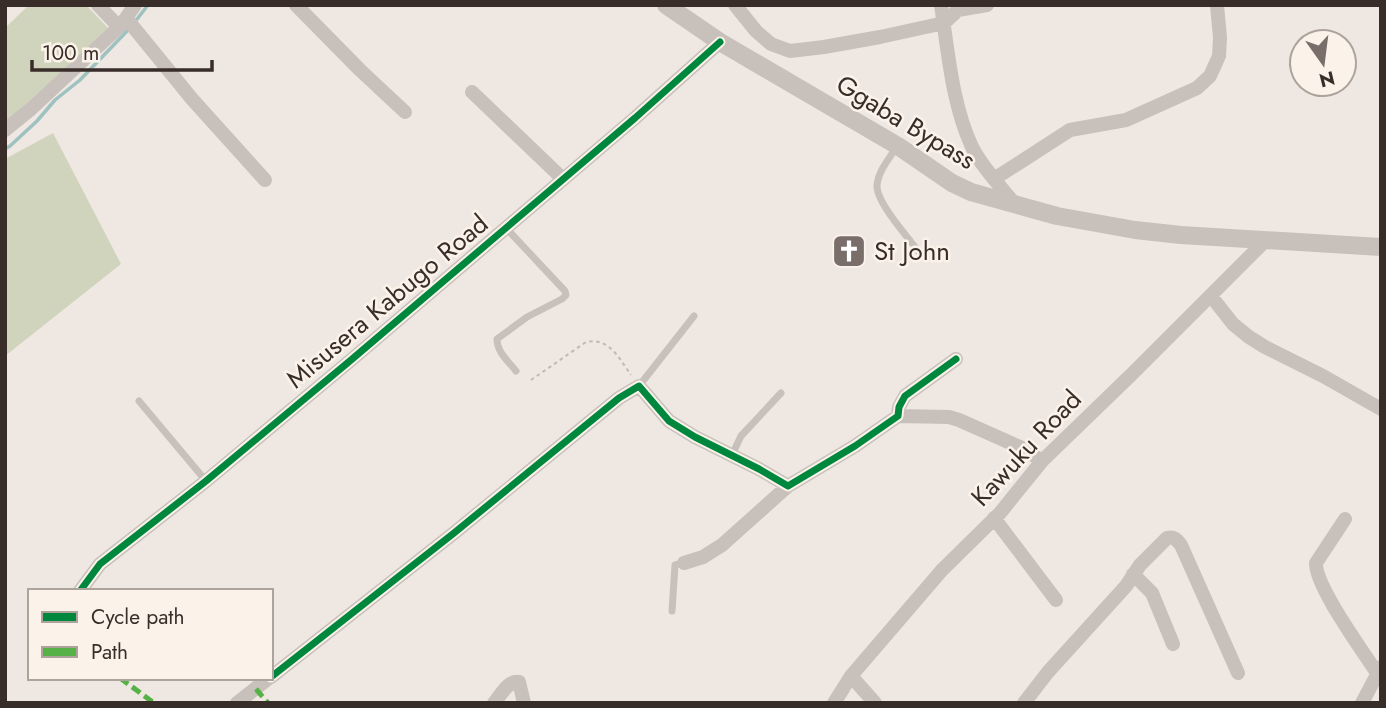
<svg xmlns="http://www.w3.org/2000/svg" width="1386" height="708" font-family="Jost,sans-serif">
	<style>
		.green { fill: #d1d4bc }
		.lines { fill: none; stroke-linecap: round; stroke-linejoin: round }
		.stream { stroke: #9ec2c0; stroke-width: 3.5 }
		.path { stroke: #c1b9b3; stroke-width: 2; stroke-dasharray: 3.5 3.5; stroke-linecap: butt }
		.service { stroke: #c8c0bb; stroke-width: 7 }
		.minor { stroke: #c8c0bb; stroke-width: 14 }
		.tertiary { stroke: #c8c0bb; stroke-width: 18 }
		.quiet { stroke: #56b246; stroke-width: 5; stroke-dasharray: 10 5; stroke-linecap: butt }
		.cycleway-casing { stroke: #fbf2ea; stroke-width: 11 }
		.cycleway { stroke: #00873e; stroke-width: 7 }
		.labels { text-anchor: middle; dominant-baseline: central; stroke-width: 5; stroke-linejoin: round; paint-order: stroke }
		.street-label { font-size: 26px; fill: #392d29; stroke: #fbf2ea }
		.poi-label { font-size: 26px; fill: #392d29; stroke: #fbf2ea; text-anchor: start }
	</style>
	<rect width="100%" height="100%" fill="#efe8e2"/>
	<!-- green -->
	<path class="green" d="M29,5H86L108,28L5,124V28Z
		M53,133L121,264L5,356V159Z"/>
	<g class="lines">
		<!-- stream -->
		<path class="stream" d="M134,23L148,5
			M5,149L10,146L37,121L55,100L80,80L129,29"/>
		<!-- path -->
		<path class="path" d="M531,380L586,342C609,337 619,358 631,375"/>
		<!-- service -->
		<path class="service" d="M897,146C890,158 877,172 877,187C878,204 908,238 920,253
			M506,228L565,291L566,295L562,299L527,317L497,339C497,352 508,361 516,371
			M639,386L694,316
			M139,401L206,481
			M732,455L741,436L781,393
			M672,611L675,565L684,563"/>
		<!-- minor -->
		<path class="minor" d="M98,5L119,27L123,21
			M135,5L126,18L192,99L265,180
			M296,5L360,70L405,112
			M735,5L756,31L771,44L790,51L824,47L880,37L944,23L958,10L987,5
			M941,5C948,51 952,104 972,147C982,167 1000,186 1014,203
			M472,92L563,179
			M5,130L31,109L119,27
			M994,179L1070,130L1126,120L1197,88L1210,76L1219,56L1220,38L1217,5
			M1211,296L1233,324L1249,337L1265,347L1323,376L1381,409
			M898,416L949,417L959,420L1022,448L1042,461
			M994,518L1056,600
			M1345,519L1316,563C1315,586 1363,651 1377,673
			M684,563L703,557L722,545L788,486
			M1133,574L1152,593L1173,644
			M80,591L100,564L206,481L351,360L635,118L720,42
			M851,676L875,703
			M271,677L454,533L619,398L639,386L669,421L695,437L759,469L788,486L855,446L898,416L899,407L905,396L956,359
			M237,703L269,678
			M494,703C501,695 508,680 519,682L524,703
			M834,703L851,676L942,570L1000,513L1042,461L1132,374L1266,240
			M1024,703L1048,672L1126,586L1140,565L1167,538C1174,536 1177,540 1181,545L1238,673
			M1362,703L1381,667"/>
		<!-- tertiary -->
		<path class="tertiary" d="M666,5L720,42L898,146L952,183L971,192L1057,216L1135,230L1181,235L1381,247"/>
		<!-- quiet -->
		<path class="quiet" d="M120,678L154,703
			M256,689L268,703"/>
		<!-- cycleway casing -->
		<g class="cycleway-casing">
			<path id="cycleway" d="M80,591L100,564L206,481L351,360L635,118L720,42
				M271,677L454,533L619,398L639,386L669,421L695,437L759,469L788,486L855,446L898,416L899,407L905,396L956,359"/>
		</g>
		<!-- cycleway -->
		<use href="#cycleway" class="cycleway"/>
	</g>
	<!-- icons -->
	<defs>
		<g id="church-square" transform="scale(1.75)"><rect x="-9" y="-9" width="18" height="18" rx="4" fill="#796e6a" stroke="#fbf2ea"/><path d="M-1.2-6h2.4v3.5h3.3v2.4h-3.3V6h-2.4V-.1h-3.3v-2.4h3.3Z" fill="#fff"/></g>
	</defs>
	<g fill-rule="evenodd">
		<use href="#church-square" x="849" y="251"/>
	</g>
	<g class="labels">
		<!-- street labels -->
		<g class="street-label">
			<text transform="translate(906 122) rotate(31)">Ggaba Bypass</text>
			<text transform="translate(387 301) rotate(-40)">Misusera Kabugo Road</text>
			<text transform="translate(1026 448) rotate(-47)">Kawuku Road</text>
		</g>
		<!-- poi labels -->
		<g class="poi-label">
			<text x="874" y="251">St John</text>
		</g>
	</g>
	<!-- border -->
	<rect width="1386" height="708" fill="none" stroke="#392d29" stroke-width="14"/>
	<!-- legend -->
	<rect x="28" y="589" width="245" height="91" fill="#fbf2ea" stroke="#ada39d" stroke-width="2"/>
	<rect x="42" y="612" width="35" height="10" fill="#00873e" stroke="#ada39d" stroke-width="2"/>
	<text x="91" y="624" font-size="21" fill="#392d29">Cycle path</text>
	<rect x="42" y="647" width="35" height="10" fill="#56b246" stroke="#ada39d" stroke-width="2"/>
	<text x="91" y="659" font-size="21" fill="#392d29">Path</text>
	<!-- north arrow -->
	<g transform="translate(1323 63) rotate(166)"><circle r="33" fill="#fbf2ea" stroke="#ada39d" stroke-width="2"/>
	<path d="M0-5L12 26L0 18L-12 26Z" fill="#796e6a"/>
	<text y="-10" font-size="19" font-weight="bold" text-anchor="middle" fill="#392d29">N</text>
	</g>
	<!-- scale -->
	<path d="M32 60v10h180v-10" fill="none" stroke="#392d29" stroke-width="3.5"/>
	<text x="42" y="60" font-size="21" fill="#392d29" stroke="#fbf2ea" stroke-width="5" paint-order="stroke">100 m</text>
</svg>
